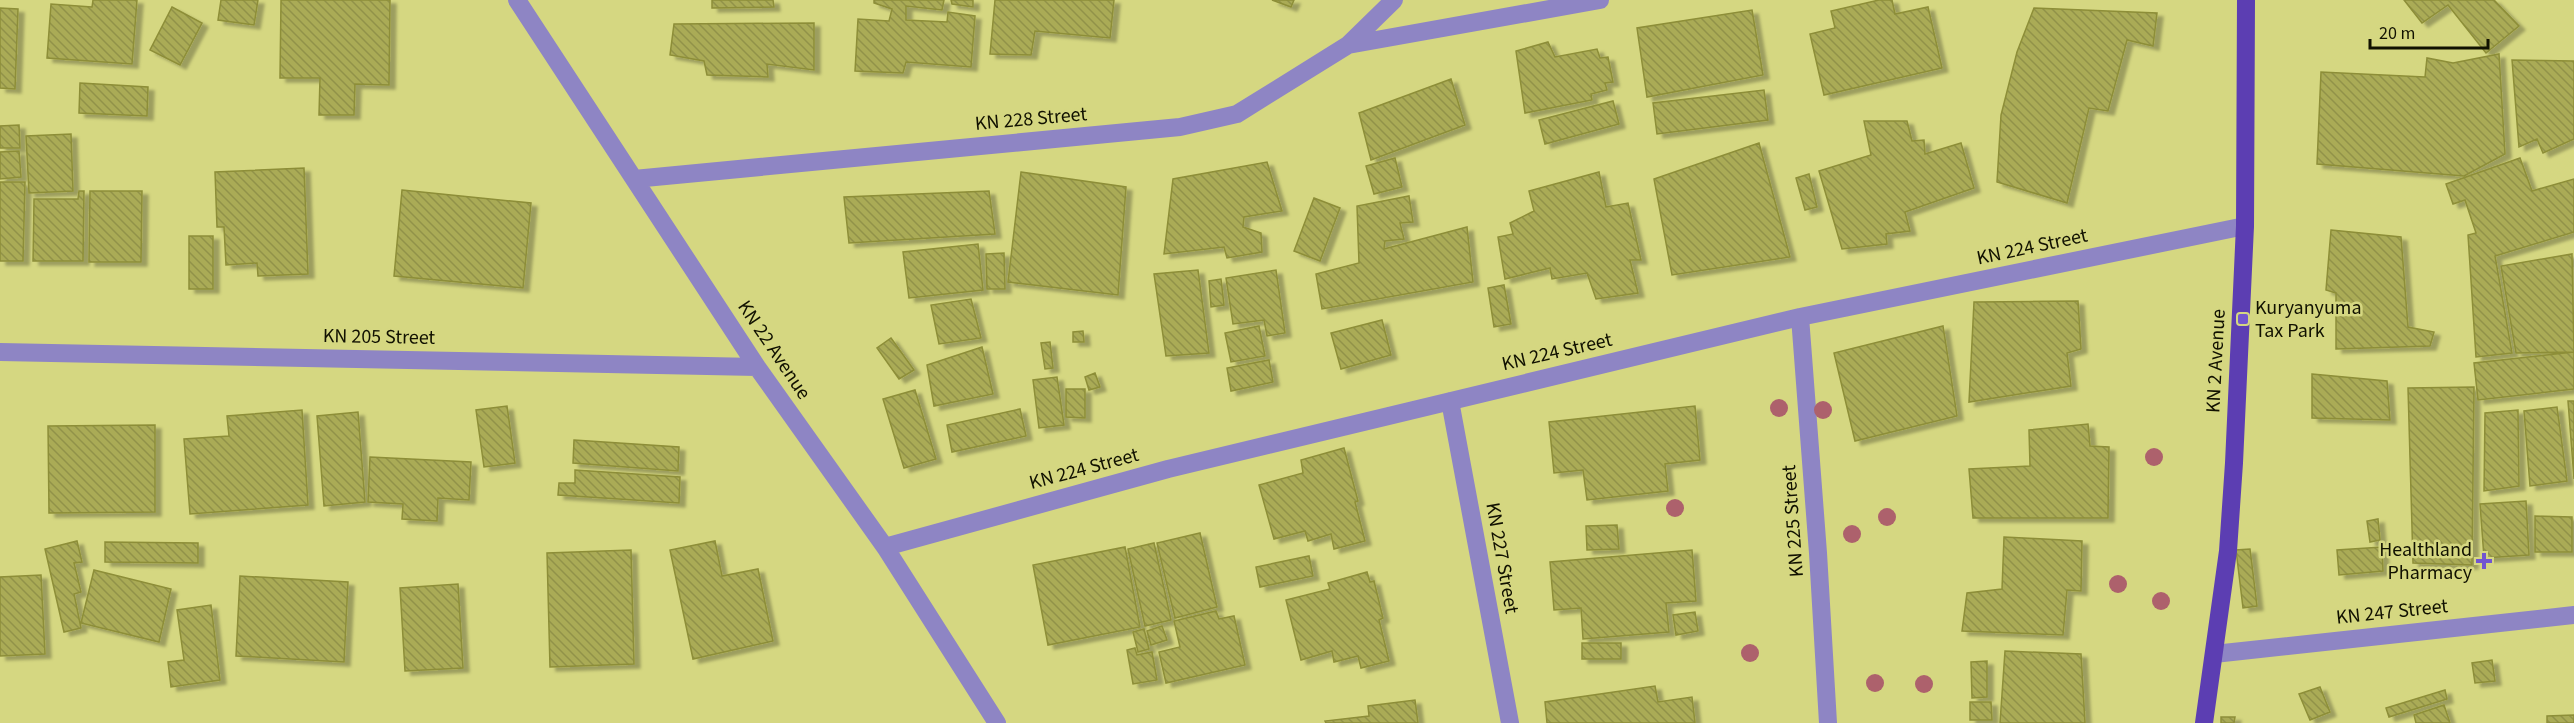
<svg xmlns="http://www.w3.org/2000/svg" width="2574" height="723" font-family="'Source Sans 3',sans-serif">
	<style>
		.building { fill: url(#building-back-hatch); stroke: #8d8e38; stroke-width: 1.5; filter: url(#shadow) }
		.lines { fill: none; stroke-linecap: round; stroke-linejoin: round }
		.minor { stroke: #8e85c4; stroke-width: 18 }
		.major { stroke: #5c3eb2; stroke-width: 18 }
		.tree { fill: #ad616c }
		.poi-dot { fill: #7256d0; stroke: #d5d781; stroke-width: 2 }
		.labels { text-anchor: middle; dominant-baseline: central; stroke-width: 5; stroke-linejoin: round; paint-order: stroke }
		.street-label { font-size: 20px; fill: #110; stroke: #d5d781 }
		.poi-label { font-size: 20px; fill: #110; stroke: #d5d781; text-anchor: start }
	</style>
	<defs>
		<pattern id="building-back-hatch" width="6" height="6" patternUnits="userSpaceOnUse" patternTransform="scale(1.5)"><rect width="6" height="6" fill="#aaab56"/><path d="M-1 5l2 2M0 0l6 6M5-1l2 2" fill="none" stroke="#919249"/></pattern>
		<filter id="shadow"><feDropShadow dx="6" dy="4" stdDeviation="1.5" flood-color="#0004"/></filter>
	</defs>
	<rect width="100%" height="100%" fill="#d5d781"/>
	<!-- building -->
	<path class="building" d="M93,0H137L132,64L47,58L51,4L92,7Z
		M221,0H258L254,25L218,20Z
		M281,0H390L389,85L355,84L354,115H319L320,78H280Z
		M712,0H773L774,7L712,8Z
		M874,0H944L942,10L906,6V20L947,22L948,12L975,16L971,67L906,62L903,73L855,71L858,19L889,21L892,9L874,3Z
		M951,0H973V7L952,4Z
		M995,0H1114L1110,38L1035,31L1031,55L990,54Z
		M1272,0H1294L1291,7Z
		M1879,0H1892L1895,14L1928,7L1942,68L1824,95L1810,34L1835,28L1831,11Z
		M2404,0H2494L2519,26L2486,53L2448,5L2422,23Z
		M172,7L202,23L180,65L150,50Z
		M0,8L18,9L15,89L0,88Z
		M2034,8L2157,13L2153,46L2127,40L2108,111L2089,108L2067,203L1997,182L2001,115L2017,52Z
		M1752,10L1763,75L1647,97L1637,28Z
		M814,23V70L767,64L768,77L707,75L704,61L670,55L674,24Z
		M1548,42L1555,57L1597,49L1600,58L1608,57L1613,82L1605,83L1607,90L1591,94L1592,100L1525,113L1516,51Z
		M2499,54L2505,154L2464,176L2317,164L2321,72L2425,77L2427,58L2453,63Z
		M2512,60L2574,61V139L2543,153L2537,139L2519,147Z
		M1451,79L1465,125L1371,160L1359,113Z
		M80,83L148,87L147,116L79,113Z
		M1764,90L1768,120L1657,134L1653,103Z
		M1613,101L1619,124L1545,144L1539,120Z
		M1864,121H1907L1912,141L1924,140L1925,154L1961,143L1974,188L1905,212L1910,231L1886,234L1887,244L1842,249L1819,171L1871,155Z
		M19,125L20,148H0V126Z
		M71,134L73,191L29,193L26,136Z
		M1759,143L1790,257L1672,275L1654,179Z
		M19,151L21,177L0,179V152Z
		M1395,158L1402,187L1374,194L1366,166Z
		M2520,158L2532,191L2574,179V232L2495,256L2512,353L2476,357L2468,235L2476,233L2465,200L2453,204L2446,184Z
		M1267,162L1282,211L1244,217L1243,227L1261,233L1262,252L1227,258L1224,247L1164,254L1173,179Z
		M304,168L308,274L258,276L257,263L226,265L224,227H217L215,172Z
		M1021,172L1126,187L1118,295L1008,282Z
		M1599,172L1606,207L1628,203L1641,260H1630L1638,293L1596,299L1587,273L1552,279L1550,268L1505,279L1498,237L1513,234L1510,223L1534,211L1529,191Z
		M1809,174L1817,207L1805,210L1796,178Z
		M0,182H25L23,261H0Z
		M402,190L531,203L523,288L394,276Z
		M79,191H84L83,261H33L34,199H78Z
		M90,191H142L141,262H89Z
		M989,191L995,234L849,243L844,197Z
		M1409,196L1413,222L1400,223L1404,239L1385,241L1384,249L1467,227L1473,282L1322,309L1316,274L1359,263L1357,206Z
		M1314,198L1340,208L1320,261L1294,251Z
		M2331,230L2401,237L2408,327L2434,332L2430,346L2336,349V293L2326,290Z
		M189,236H213V289H189Z
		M978,244L983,290L909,298L903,252Z
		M1004,253L1005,289H987L986,254Z
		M2572,254L2574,352L2516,353L2501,266Z
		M1198,270L1209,353L1166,356L1154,274Z
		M1276,270L1285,333L1267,336L1264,320L1233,324L1226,278Z
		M1221,279L1224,305L1211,307L1209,281Z
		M1504,285L1511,324L1494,327L1488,288Z
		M971,299L981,338L939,344L931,305Z
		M2078,301L2081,349L2067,353L2071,386L1969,402L1974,302Z
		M1382,320L1391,355L1341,369L1331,333Z
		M1259,326L1265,356L1231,362L1225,333Z
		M1943,326L1957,416L1855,441L1834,353Z
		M1083,331L1084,342H1073V332Z
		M891,338L914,370L899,379L877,348Z
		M1050,342L1053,368L1045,369L1041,343Z
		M982,347L993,394L934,406L927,365Z
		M2574,352V389L2478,400L2474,363Z
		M1269,360L1273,382L1231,391L1227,368Z
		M1095,373L1100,387L1089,390L1085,377Z
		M2312,374L2387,381L2390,420L2312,418Z
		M1057,377L1064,425L1039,428L1033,380Z
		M2474,387L2472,565L2413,563L2408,388Z
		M1066,389H1085V418L1066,417Z
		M915,390L936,459L904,468L883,399Z
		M2568,401H2574V479Z
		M507,406L515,463L484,467L476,410Z
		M1695,406L1700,460L1665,464L1668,491L1587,500L1583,470L1554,473L1549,422Z
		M2557,407L2567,481L2530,486L2524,411Z
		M1020,409L1026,436L952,452L947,425Z
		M302,410L308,505L190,514L184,439L229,436L227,416Z
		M2518,410L2519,486L2484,491L2485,413Z
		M358,412L365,502L324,506L317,416Z
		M2088,424L2090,446L2109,447L2108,518H1973L1969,469L2030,466L2029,430Z
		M155,425V512L49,513L48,426Z
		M574,440L679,447L678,471L573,463Z
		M1344,448L1358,501L1355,502L1365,541L1334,549L1331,534L1308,541L1305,531L1274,539L1259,485L1303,473L1301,460Z
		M370,457L471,462L469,500L438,498L437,521L402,519L403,504L368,502Z
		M575,470L680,477L679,503L558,495L559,483H575Z
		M2526,501L2529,555L2484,558L2480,504Z
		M2535,516L2572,517V552H2535Z
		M2378,519L2380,540L2370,542L2367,521Z
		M1617,525L1619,549L1587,550L1586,526Z
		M1200,533L1217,607L1175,618L1157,543Z
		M2004,537L2082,541L2081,591L2067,590L2063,635L1962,631L1967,593L2002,589Z
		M77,541L82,562L74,563L81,592L74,594L81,628L64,632L45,549Z
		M715,541L722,576L758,569L773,641L693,659L670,550Z
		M105,542L198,543V563L105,562Z
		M1154,543L1171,620L1145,626L1128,549Z
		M1125,547L1140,627L1048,645L1033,565Z
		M2382,547L2383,571L2339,575L2337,550Z
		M2250,549L2257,606L2243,608L2236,550Z
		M631,550L634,664L550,667L547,553Z
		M1692,550L1696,601L1666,603L1669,632L1583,639L1581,608L1554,610L1550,562Z
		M1309,556L1313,576L1260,587L1256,567Z
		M94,570L171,589L159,642L81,623Z
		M1367,572L1370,582L1374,581L1383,618L1379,620L1389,661L1361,668L1358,656L1334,662L1332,651L1301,660L1286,600L1330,589L1328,583Z
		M41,575L45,654L0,656V577Z
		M240,576L348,582L344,662L236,656Z
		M458,584L463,668L405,671L400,588Z
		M211,605L220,680L171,687L168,662L184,660L177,610Z
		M1216,611L1219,619L1234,616L1245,665L1166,683L1159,652L1180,647L1174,621Z
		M1695,612L1698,631L1676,635L1673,615Z
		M1162,626L1167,640L1151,645L1147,631Z
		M1144,629L1149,649L1138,652L1133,632Z
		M1582,643H1621V659H1582Z
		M1135,648L1137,655L1152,652L1157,680L1133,684L1127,650Z
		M2005,651L2081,654L2085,723H2000Z
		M2492,660L2495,681L2475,683L2472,663Z
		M1987,661V697L1972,698L1971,662Z
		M1655,686L1658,702L1692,697L1695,723H1547L1545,702Z
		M2320,687L2330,712L2310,720L2299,694Z
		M2445,690L2447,699L2389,717L2386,708Z
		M1415,700L1418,723H1326L1325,721L1369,716L1368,706Z
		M1970,702H1991L1992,720H1970Z
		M2444,705L2450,723H2416L2414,715Z
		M2574,715V723H2547V716Z
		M2221,717H2235L2234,723H2221Z"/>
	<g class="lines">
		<!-- minor -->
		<path class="minor" d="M517,0L757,367L885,547L997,723
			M1348,45L1600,0
			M634,179L1180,127L1237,114L1348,45L1394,0
			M1800,317L1818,553L1828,723
			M0,352L757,367
			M1450,401L1510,723
			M885,547L1168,469L1800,317L2245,226
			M2214,654L2574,615"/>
		<!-- major -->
		<path class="major" d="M2204,723L2228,551L2234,463L2245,226L2246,0"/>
	</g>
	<!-- trees -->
	<g class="tree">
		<circle cx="1779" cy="408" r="9"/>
		<circle cx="1823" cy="410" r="9"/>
		<circle cx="2154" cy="457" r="9"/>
		<circle cx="1675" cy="508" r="9"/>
		<circle cx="1887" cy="517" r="9"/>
		<circle cx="1852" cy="534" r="9"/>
		<circle cx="2118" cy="584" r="9"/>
		<circle cx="2161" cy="601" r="9"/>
		<circle cx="1750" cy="653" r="9"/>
		<circle cx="1875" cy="683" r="9"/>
		<circle cx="1924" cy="684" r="9"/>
	</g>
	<!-- markers -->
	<g class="poi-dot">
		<rect x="2237" y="313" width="12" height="12" rx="3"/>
		<path d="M2481 552h6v6h6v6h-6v6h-6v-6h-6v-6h6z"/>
	</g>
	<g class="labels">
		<!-- street labels -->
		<g class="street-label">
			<text transform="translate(1031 119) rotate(-5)">KN 228 Street</text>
			<text transform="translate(2032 247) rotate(-12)">KN 224 Street</text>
			<text transform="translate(379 337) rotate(1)">KN 205 Street</text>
			<text transform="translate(774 350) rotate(56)">KN 22 Avenue</text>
			<text transform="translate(1557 352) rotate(-13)">KN 224 Street</text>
			<text transform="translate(2216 361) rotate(-87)">KN 2 Avenue</text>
			<text transform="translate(1084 469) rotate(-15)">KN 224 Street</text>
			<text transform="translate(1793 521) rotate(-94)">KN 225 Street</text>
			<text transform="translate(1502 558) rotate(80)">KN 227 Street</text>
			<text transform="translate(2392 612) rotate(-6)">KN 247 Street</text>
		</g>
		<!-- poi labels -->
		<g class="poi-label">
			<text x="2255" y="308">Kuryanyuma<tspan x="2255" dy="23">Tax Park</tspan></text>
			<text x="2472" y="550" text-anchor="end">Healthland<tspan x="2472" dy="23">Pharmacy</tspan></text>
		</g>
	</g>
	<!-- scale -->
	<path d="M2370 39v9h118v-9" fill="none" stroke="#111100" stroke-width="3"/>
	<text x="2379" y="39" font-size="18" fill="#111100" stroke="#d5d781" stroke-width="4.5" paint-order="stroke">20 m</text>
</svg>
